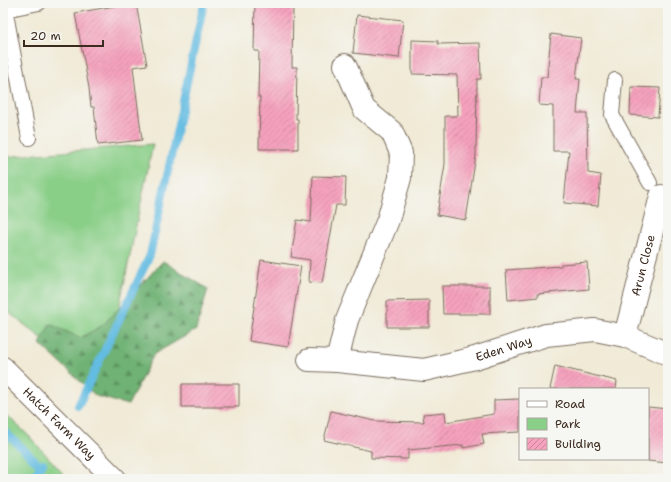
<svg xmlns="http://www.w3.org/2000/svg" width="671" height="482" font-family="'Shantell Sans',sans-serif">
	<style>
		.green { fill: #8acf88; stroke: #627c53 }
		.forest { fill: url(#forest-firs); stroke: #556e49 }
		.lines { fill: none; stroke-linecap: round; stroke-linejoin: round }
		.stream { stroke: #64bce2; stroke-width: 8 }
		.building { fill: url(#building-hatch) }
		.service-casing { stroke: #7a6d5e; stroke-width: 16 }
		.minor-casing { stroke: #7a6d5e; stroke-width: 24 }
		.tertiary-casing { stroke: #7a6d5e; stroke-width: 24 }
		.service { stroke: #fff; stroke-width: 14 }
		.minor { stroke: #fff; stroke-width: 22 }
		.tertiary { stroke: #fff; stroke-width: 22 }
		.labels { text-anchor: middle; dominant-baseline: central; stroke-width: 3.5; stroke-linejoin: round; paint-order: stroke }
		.street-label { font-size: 12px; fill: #3b2a1e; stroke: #f6f6f2 }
	</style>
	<defs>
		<pattern id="forest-firs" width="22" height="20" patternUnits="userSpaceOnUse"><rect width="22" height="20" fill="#6fb274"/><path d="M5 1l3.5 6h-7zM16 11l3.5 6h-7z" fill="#5c915f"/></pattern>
		<pattern id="building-hatch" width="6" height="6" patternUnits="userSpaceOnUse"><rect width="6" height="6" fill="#f6a2be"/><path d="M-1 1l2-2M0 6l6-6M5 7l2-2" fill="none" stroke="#c8849a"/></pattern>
	</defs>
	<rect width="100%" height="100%" fill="#f6f6f2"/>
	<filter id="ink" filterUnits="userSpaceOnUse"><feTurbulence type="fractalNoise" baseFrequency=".025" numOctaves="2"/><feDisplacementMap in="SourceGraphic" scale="8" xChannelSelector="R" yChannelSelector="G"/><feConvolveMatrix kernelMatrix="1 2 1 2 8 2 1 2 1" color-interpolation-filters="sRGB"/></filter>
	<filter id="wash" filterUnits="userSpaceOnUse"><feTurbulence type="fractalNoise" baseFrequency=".012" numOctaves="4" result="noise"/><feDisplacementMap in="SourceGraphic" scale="16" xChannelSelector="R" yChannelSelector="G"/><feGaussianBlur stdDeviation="0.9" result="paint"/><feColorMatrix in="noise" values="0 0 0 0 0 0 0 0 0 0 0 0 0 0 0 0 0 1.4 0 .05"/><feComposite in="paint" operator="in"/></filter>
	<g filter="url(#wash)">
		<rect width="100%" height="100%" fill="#f0ead6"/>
		<!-- green -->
		<path class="green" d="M153,144L103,386L3,308V157Z
			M3,412L29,436L68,479H3Z"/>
		<!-- forest -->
		<path class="forest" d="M163,261L208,289L196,330L154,354L128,405L96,396L40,344L50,324L80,338L103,325Z"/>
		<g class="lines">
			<!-- stream -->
			<path class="stream" d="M78,406L150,255L204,3
				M3,430L41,466
				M32,478L43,463"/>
		</g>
		<g id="blocks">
			<!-- building -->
			<path class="building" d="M132,3H136L147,65L133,67L142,140L98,145L94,107H91L89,88L75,13Z
				M255,3H293L292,67H297L296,119H298V149H259L260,97H258L259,51H254Z
				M357,15L403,20L399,58L353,53Z
				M551,34L581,38L576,79H580L577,113H587L588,173L601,175L598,206L564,203L569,151H553V106L539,105L541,77H547Z
				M412,40L438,41V44L480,43L481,79H477L476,155L466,220L437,215L445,164V116H458L457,75L412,74Z
				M631,87L660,88L658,117L630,115Z
				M313,176L346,177L345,205H336L322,283L309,282L310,260L291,257L297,220L311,222Z
				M261,260L301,266L288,347L249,341Z
				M587,262L589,289L537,294L538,297L508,300L506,270L561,266V264Z
				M442,286H490V314H443Z
				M429,300V327H387V301Z
				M555,366L617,381L616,389H550Z
				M182,384H239V407H182Z
				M520,399V432L482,434L484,444L463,448V445L408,450V459L371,458V451L324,440L331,411L375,421L424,422L423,414L445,412L446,422L494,414V400Z
				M648,407L668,409V463L648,461Z"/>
		</g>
	</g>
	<g filter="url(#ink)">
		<use href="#blocks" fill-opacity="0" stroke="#7a6d5e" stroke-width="1"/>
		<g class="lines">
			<!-- service casing -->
			<g class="service-casing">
				<path id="service" d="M4,3L29,138
					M5,10L39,3
					M615,80L612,115L650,183"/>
			</g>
			<!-- minor casing -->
			<g class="minor-casing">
				<g id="minor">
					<path id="s1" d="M625,336L661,196"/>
					<path id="s2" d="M309,360L337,361L424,370L475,358L546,335L595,330L625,336L668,354"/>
					<path d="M337,361L347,320L388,220L400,178L401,153L392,132L364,109L345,65"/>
				</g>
			</g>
			<!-- tertiary casing -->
			<g class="tertiary-casing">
				<g id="tertiary">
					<path id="s3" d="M3,368L115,479"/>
				</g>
			</g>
			<!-- service -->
			<use href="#service" class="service"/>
			<!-- minor -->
			<use href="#minor" class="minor"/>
			<!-- tertiary -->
			<use href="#tertiary" class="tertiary"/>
		</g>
	</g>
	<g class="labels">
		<!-- street labels -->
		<g class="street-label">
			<text stroke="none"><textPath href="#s1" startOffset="73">Arun Close</textPath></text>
			<text stroke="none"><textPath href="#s2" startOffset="198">Eden Way</textPath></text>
			<text stroke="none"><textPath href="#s3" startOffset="79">Hatch Farm Way</textPath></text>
		</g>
	</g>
	<!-- margin -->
	<rect width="671" height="482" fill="none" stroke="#f6f6f2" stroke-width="16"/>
	<!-- legend -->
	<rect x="519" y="388" width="130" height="72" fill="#f6f6f2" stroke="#aba49d"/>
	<rect x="527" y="401" width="20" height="6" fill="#ffffff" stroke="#aba49d"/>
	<text x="555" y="408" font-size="12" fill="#3b2a1e">Road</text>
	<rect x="527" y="418" width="20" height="12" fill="#8acf88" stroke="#aba49d"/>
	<text x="555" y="428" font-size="12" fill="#3b2a1e">Park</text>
	<rect x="527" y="438" width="20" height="12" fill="url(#building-hatch)" stroke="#aba49d"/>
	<text x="555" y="448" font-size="12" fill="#3b2a1e">Building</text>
	<!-- scale -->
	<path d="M24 40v6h79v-6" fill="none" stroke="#3b2a1e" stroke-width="2"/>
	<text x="30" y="40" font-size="12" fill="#3b2a1e" stroke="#f6f6f2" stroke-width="3" paint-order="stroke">20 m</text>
</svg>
